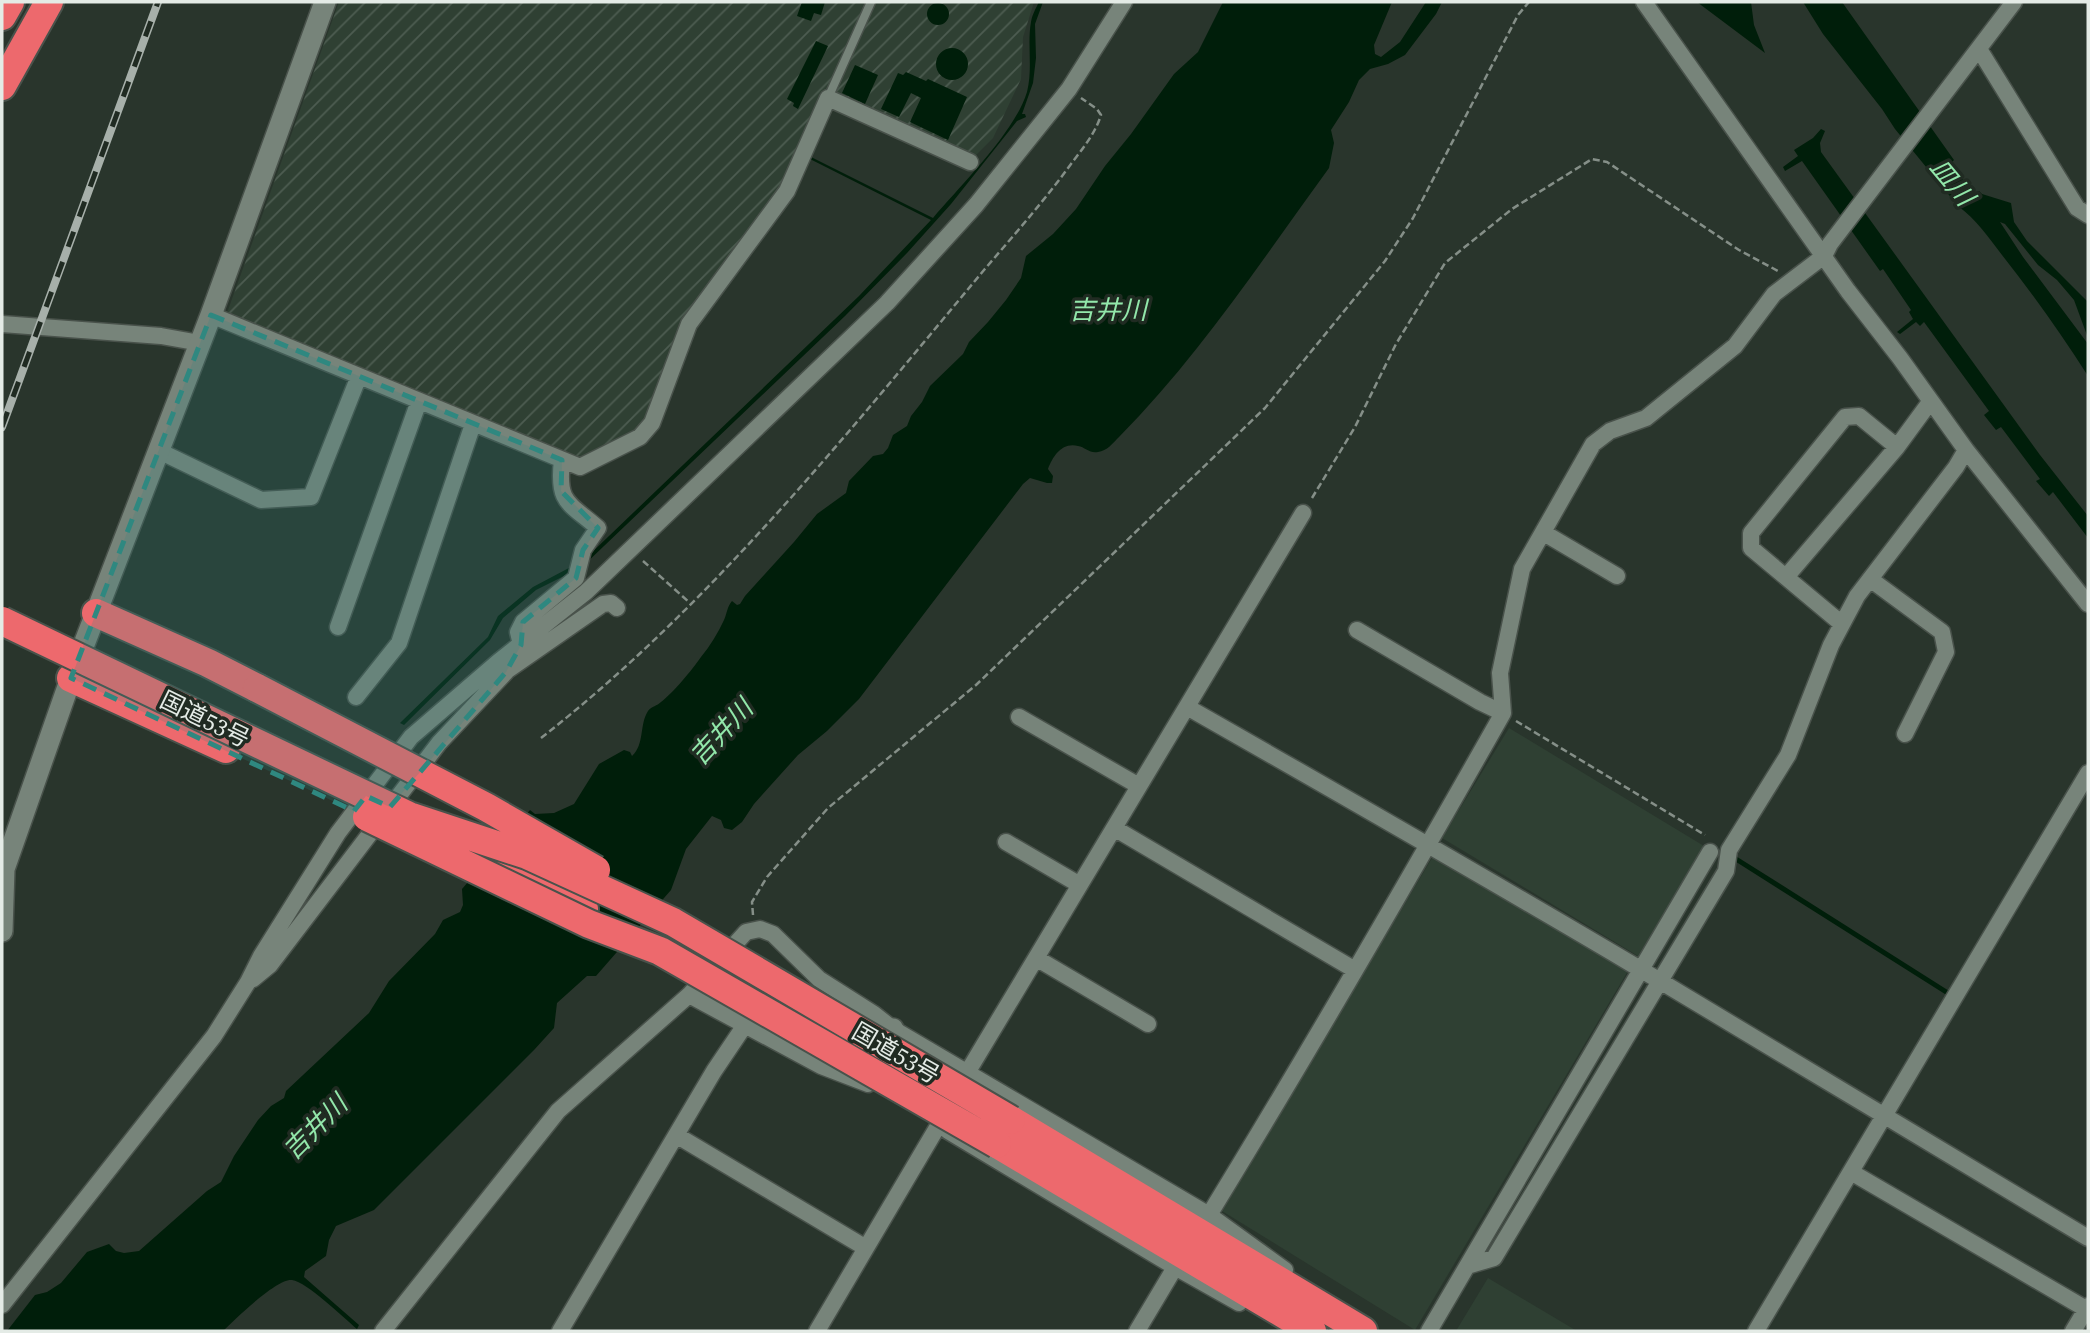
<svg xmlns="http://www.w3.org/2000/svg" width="2090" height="1333" font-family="'Source Serif 4','Noto Sans JP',serif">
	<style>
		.built { fill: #2f4033 }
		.industrial { fill: url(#industrial-furrows) }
		.water { fill: #001e0a }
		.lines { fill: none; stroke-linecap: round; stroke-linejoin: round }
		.stream { stroke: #001e0a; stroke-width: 5 }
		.lane-casing { stroke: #49524b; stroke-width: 11 }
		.street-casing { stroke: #49524b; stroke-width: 19 }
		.secondary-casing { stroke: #49524b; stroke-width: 24 }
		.highway-casing { stroke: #49524b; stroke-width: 32 }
		.path { stroke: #858f88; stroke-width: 2.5; stroke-dasharray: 7 3.5; stroke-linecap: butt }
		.lane { stroke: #77847a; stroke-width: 8 }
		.street { stroke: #77847a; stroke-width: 16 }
		.secondary { stroke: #77847a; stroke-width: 21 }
		.highway { stroke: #ed696d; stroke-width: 28 }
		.rail-casing { stroke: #a7b0aa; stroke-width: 8 }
		.rail { stroke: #202b22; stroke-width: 5; stroke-dasharray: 16; stroke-linecap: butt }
		.highway-bridge-casing { stroke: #49524b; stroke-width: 32; stroke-linecap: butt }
		.highway-bridge { stroke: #ed696d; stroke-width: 28 }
		.marked { fill: #2f8880; fill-opacity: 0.2; stroke: #2f8880; stroke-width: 5; stroke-dasharray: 14 9; stroke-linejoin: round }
		.labels { text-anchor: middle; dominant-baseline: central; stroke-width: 7; stroke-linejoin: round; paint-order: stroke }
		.street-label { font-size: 24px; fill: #e4ebe6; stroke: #202b22 }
		.water-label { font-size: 26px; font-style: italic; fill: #92e7aa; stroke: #202b22 }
	</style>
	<defs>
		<pattern id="industrial-furrows" width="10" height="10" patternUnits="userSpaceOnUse" patternTransform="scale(1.75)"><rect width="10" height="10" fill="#2f4033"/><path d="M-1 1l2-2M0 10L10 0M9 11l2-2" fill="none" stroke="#4d5c51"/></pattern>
	</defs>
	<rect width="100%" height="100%" fill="#29352c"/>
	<!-- built -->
	<path class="built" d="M1509,728L1704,846L1638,956L1442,838Z
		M1432,858L1628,971L1415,1330L1222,1211Z
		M1488,1278L1577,1331H1456Z"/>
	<!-- industrial -->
	<path class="industrial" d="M339,2H1034L1023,37L1021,79L993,138L975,156L827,92L782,188L685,324L649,420L637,433L578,461L227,313Z"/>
	<!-- water -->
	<path class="water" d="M802,2H825L821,15L814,13L811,21L797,16Z
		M1039,2H1043L1035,24L1036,58L1033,83L1022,114H1025L1026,117L1017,121L951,204L907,253L845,316L582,567L536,590L503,618L490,640L404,725L400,723L488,637L498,616L533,587L584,560L859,296L931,220L806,157L807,155L933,218C961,185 1015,132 1027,92C1033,68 1027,45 1031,22C1032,15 1036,8 1039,2Z
		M1223,2H1392L1374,45L1375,54L1381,57L1400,42L1426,2H1442L1436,14L1405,55L1388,64L1370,69L1359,80L1349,102L1331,130L1334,143L1329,168C1262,260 1199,356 1119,437C1113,443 1107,451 1098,452C1090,454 1085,447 1078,446C1062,442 1053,456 1048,469L1053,476L1052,483H1047L1030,478L1023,484L859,699L827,731L798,755L754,804L742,822L732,830L724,828L721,820L712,816L686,849L671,890L596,976H587L557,1003L554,1028L534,1050L374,1210L336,1226L329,1240L326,1256L305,1271L304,1277L359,1325L357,1329C344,1318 307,1282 292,1280C277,1278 234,1320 223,1331H7L35,1295L47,1292L61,1283L87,1252L109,1244L116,1251L124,1253L139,1251L207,1191L221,1182L234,1156L258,1120L271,1106L284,1098L286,1091L369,1013L389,981L435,934L443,920L460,912L463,905L462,889L530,810L535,814L554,813L574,804L599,764L624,750L630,752L632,756C645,744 639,725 648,711C652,706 657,706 661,702C673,693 692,670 701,657C710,646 718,633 724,620C727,613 727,607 732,601L737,605L740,604L745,596L794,542L817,514L846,493L849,481L873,456L883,454L888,448L893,435L907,426L911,416L922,402L930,386L963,354L969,342L988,322L1006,300L1021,278L1026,256L1053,234L1076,209L1105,166L1131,134L1174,74L1198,52Z
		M1697,2H1751L1754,25L1765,53Z
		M1803,2H1842L1954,160L1951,163L1973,194L1979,191L1982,194L2011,203L2014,222L2027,241L2088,302V338L2074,300L2057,280L2038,265L2005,224L2000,222L2023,257L2088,344V376C2061,334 2033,294 2002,255C1989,238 1976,219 1958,206L1895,129L1882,109L1823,34Z
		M927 14a11 11 0 1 1 22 0a11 11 0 1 1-22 0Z
		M816,41L828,46L798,109L793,106L794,103L787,99Z
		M936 64a16 16 0 1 1 32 0a16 16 0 1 1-32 0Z
		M855,65L878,75L865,104L842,93Z
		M906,72L926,81L928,79L967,97L948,140L910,122L921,98L911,93L899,117L881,109L898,73L903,75Z
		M1821,129L1825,131L1820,143L1821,152L2040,455L2088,516V538L2053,492L2049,496L2036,481L2040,479L2001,427L1996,430L1984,415L1989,411L1924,322L1920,326L1916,322L1900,334L1897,332L1913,319L1909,312L1911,310L1883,269L1880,271L1802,161L1785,171L1783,167L1798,156L1794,150L1813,138Z"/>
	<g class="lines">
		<!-- stream -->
		<path class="stream" d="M1736,859L1951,995"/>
		<!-- lane casing -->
		<g class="lane-casing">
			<path id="lane" d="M828,98L871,2"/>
		</g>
		<!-- street casing -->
		<g class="street-casing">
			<path id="street" d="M1979,49L2077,208L2088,215
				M211,315L580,467L640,437L652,423L689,324L787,191L828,98L970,162
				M2,324L161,336L200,343
				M157,450L261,500L311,497L359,376
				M1966,450L2088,604
				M1544,533L1617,576
				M1786,577L1897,447L1930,402
				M1870,579L1942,632L1946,652L1905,734
				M1842,624L1751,548V533L1845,417L1859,416L1897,447
				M338,627L419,401
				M1357,630L1480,702L1503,713
				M508,670L603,604L611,603L617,608
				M356,697L399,643L473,424
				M1187,707C1338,793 1490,880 1640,969C1790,1058 1938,1149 2088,1238
				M1019,717L1139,786
				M1114,828L1355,970
				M1006,842L1080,885
				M1036,958L1148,1024
				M253,979L270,965L439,743L506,672L521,645L518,632L523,622L576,578L583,550L598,528C568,502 557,503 562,460
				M689,995L821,1066L868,1084
				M967,1073L1303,513
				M948,1131L1175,1267L1239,1303
				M676,1135L866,1248
				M1851,1172L2086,1309
				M1198,1233C1303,1062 1404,888 1503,713L1500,673L1522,569L1593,444L1610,431L1646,418L1735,346L1774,294L1824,256L1830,244L2014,2
				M1467,1266L1494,1258L1726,871L1729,850L1788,755L1831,645L1857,596L1956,467L1966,450L1900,358L1848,291L1644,2
				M2,1305L214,1036L248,982L261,956L338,833L411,737L498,662L586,592L887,303L976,205L1069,89L1124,2
				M383,1331L558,1111L689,995L746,932L760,929L773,934L819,979L874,1014L893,1029L1209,1215L1285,1270
				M560,1331L714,1071L745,1025
				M817,1331L938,1126
				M1137,1331L1180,1259
				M1429,1331L1710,852
				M1756,1331L2088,773
				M2073,1331L2088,1306"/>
		</g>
		<!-- secondary casing -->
		<g class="secondary-casing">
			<path id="secondary" d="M2,931L4,869L71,678L211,315L325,2
				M877,1058L893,1029"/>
		</g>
		<!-- highway casing -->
		<g class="highway-casing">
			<path id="highway" d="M2,16L10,2
				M2,86L49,2
				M96,613L208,663L257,688
				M71,678L226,749
				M454,839L584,909
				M1011,1120L1363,1331
				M997,1144L1312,1331"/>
		</g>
		<!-- path -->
		<path class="path" d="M1312,498L1355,427L1396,344L1445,263L1512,209L1592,159L1607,162L1739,250L1778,271
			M643,561L690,603
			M1516,721L1705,835
			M541,738C709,607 848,433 984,270C1014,235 1044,201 1071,164C1083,148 1095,134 1101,115L1097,109L1081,98
			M753,915L752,902L767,877L828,808L976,685L1265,408L1385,261L1413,218L1518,15L1529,2"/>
		<!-- lane -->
		<use href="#lane" class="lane"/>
		<!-- street -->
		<use href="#street" class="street"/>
		<!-- secondary -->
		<use href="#secondary" class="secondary"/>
		<!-- highway -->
		<use href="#highway" class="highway"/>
		<!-- rail casing -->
		<g class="rail-casing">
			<path id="rail" d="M2,427L158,2"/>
		</g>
		<!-- rail -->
		<use href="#rail" class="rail"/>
		<!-- highway-bridge casing -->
		<g class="highway-bridge-casing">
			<path id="highway-bridge" d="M2,621L409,816L527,855L673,922L1011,1120
				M257,688L486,807L596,870
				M367,817L589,924L660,951L997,1144"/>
		</g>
		<!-- highway-bridge -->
		<use href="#highway-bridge" class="highway-bridge"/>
	</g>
	<!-- marked area -->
	<path class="marked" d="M211,315L562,460L561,491L598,528L583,550L576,578L523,622L521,645L506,672L390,807L366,796L354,811L71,678Z"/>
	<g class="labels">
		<!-- street labels -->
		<g class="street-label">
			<text transform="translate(205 719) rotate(26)">国道53号</text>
			<text transform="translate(896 1053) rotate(30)">国道53号</text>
		</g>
		<!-- water labels -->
		<g class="water-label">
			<text transform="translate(1952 182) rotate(50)">皿川</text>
			<text x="1108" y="310">吉井川</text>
			<text transform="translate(721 732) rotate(-47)">吉井川</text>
			<text transform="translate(315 1127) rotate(-45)">吉井川</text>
		</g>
	</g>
	<!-- border -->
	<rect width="2090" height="1333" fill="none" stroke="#e4ebe6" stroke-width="7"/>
</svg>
